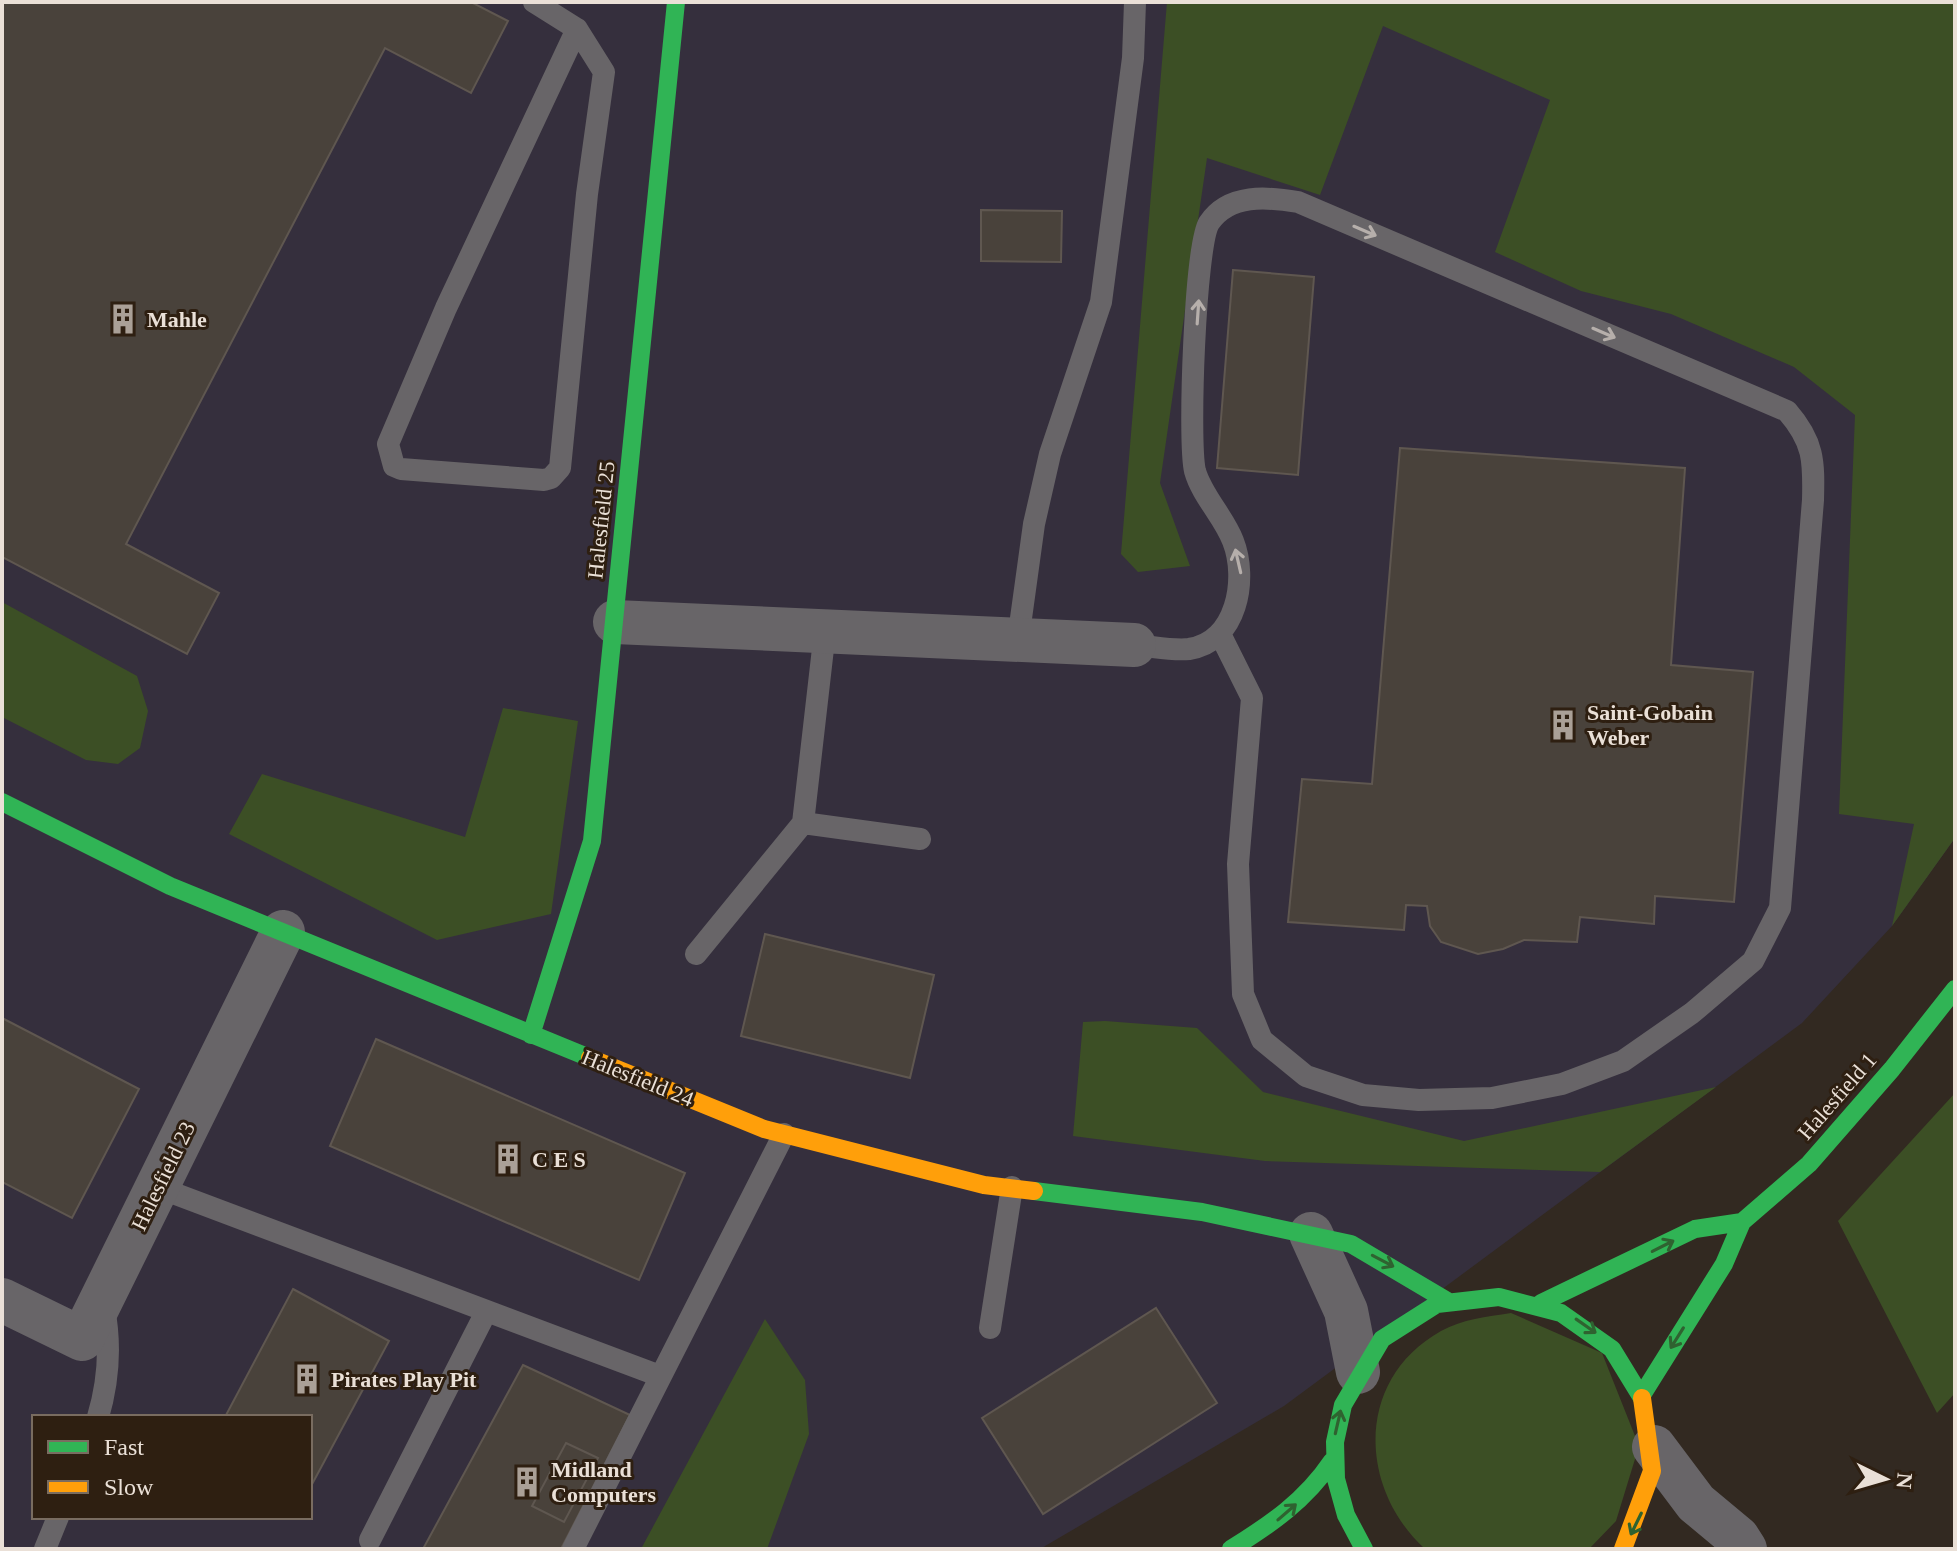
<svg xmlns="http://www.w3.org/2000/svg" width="1957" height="1551" font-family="'Times New Roman',serif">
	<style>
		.industrial { fill: #352f3d; fill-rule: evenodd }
		.green { fill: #3c4f25 }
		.building { fill: #49423b; stroke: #5f5750; stroke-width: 2 }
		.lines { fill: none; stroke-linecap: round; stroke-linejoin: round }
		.lane { stroke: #686568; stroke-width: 22 }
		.street { stroke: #686568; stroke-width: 44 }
		.fast { stroke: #30b455; stroke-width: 18 }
		.slow { stroke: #ff9f0a; stroke-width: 18 }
		.oneway { stroke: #b6afab }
		.oneway2 { stroke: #2f6230 }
		.labels { text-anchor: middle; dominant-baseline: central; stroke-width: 6; stroke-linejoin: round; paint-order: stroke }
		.poi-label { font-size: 22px; font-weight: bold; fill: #eae0d7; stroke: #2e1f11; text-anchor: start }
		.street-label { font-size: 22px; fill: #eae0d7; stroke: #2e1f11 }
	</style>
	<rect width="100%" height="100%" fill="#322921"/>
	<!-- industrial -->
	<path class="industrial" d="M2,2H1890L1955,838L1892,926L1802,1023L1284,1406L1040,1549H2ZM34,1417H310V1517H34Z"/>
	<!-- green -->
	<path class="green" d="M1167,2H1955V838L1892,926L1914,824L1839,814L1855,415L1794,367L1671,314L1581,291L1495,252L1550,100L1383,26L1320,195L1207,158L1160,483L1190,566L1138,572L1121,554Z
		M2,602L137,676L148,711L140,748L118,764L86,760L2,717Z
		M503,708L578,721L551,914L437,940L229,834L262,774L465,837Z
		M1105,1021L1197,1028L1263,1092L1464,1141L1716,1087L1600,1172L1265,1161L1073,1136L1083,1022Z
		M1955,1093V1393L1937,1413L1838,1221Z
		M1511,1313L1602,1353L1639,1446L1616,1521L1589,1549H1425C1358,1488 1355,1379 1441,1331C1463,1319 1486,1317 1511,1313Z
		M765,1319L805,1380L809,1434L767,1549H641Z"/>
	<!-- building -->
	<path class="building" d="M2,2H471L508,21L471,93L385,48L126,544L219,593L187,654L2,557Z
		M981,210L1062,211L1061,262L981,261Z
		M1233,270L1314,277L1298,475L1217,468Z
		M1400,448L1685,468L1671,665L1753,672L1734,902L1655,896L1654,924L1580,917L1577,942L1524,940L1503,949L1478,954L1441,942L1430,926L1427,906L1406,905L1404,930L1288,922L1302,779L1372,784Z
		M765,934L934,975L910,1078L741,1036Z
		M2,1018L139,1089L72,1218L2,1182Z
		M376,1039L685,1173L639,1280L330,1146Z
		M293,1289L389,1341L310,1488V1417H225Z
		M1156,1308L1217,1403L1043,1514L982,1418Z
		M523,1365L630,1415L561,1549H423Z
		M566,1443L598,1458L564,1522L532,1506Z"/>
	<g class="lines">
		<!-- lane -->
		<path class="lane" d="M534,2L577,29L604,72L587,194L560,468L551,478L544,480L401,469L394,466L388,444L446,308L577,29
			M1018,640L1034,524L1050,454L1101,302L1133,58L1135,2
			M1134,645C1151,646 1172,651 1189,649C1237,642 1248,579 1233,541C1224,517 1202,496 1195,471C1188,442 1195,246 1209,223C1229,193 1268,197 1298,202L1787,411C1814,442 1814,461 1813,500L1780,908L1753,961L1692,1013L1623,1061L1562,1084L1492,1098L1419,1100L1363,1095L1306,1076L1262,1040L1243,994L1238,864L1252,698L1220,634
			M803,823L920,839
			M696,954L803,823L825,631
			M157,1187L660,1376
			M990,1328L1012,1187
			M98,1417C109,1380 111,1345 104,1308
			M370,1540L486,1312
			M45,1549L58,1517
			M573,1549L784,1134"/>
		<!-- street -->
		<path class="street" d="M615,622L1134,645
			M1311,1234L1346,1311L1358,1372
			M2,1300L82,1339L283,932
			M1654,1447L1696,1503L1738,1538L1745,1549"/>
		<!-- fast -->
		<path class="fast" d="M2,802L170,886L590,1058
			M531,1035L592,841L676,2
			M1034,1191L1202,1212L1351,1244L1449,1302
			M1541,1303L1695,1229L1742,1222
			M1642,1395L1724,1264L1742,1222L1809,1164L1892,1069L1955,989
			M1231,1549C1271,1524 1305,1501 1332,1461
			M1364,1549L1346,1515L1336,1479L1335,1442L1343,1405L1382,1339L1437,1304L1499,1297L1561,1313L1612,1349L1642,1398"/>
		<!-- slow -->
		<path class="slow" d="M590,1058L764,1129L984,1185L1034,1191
			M1623,1549L1652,1471L1642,1398"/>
	</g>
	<!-- one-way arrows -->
	<defs><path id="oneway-shaft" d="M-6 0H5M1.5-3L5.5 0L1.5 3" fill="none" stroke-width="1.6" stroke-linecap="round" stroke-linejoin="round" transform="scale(2)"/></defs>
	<g class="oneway">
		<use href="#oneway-shaft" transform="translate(1365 231) rotate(23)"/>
		<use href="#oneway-shaft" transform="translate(1198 312) rotate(-86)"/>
		<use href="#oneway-shaft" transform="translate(1604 333) rotate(23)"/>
		<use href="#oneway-shaft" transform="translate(1238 561) rotate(-103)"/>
	</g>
	<g class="oneway2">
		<use href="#oneway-shaft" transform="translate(1663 1246) rotate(-27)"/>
		<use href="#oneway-shaft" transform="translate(1383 1261) rotate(28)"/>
		<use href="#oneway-shaft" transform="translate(1586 1326) rotate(35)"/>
		<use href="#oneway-shaft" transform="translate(1677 1338) rotate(122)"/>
		<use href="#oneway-shaft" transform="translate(1338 1422) rotate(-77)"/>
		<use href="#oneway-shaft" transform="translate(1287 1512) rotate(-41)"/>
		<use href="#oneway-shaft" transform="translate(1636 1524) rotate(116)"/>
	</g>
	<!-- icons -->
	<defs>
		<g id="building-bare" transform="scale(2.4)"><path d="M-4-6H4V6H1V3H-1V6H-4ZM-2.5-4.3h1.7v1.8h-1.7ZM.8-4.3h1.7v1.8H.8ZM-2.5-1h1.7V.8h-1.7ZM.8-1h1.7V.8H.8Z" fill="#aaa097" stroke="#2e1f11" stroke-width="2.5" paint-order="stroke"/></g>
	</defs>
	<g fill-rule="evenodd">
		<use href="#building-bare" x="123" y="319"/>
		<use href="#building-bare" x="1563" y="725"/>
		<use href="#building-bare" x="508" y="1159"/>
		<use href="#building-bare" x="307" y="1379"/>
		<use href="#building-bare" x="527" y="1482"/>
	</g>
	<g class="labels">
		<!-- poi labels -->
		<g class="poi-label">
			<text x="147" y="319">Mahle</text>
			<text x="1587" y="712">Saint-Gobain<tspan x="1587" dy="25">Weber</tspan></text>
			<text x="532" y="1159">C E S</text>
			<text x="331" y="1379">Pirates Play Pit</text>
			<text x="551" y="1469">Midland<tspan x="551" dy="25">Computers</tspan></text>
		</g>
		<!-- street labels -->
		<g class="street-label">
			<text transform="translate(601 520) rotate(-84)">Halesfield 25</text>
			<text transform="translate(638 1078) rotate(22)">Halesfield 24</text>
			<text transform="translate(1837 1096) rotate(-49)">Halesfield 1</text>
			<text transform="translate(163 1176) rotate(-64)">Halesfield 23</text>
		</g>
	</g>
	<!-- border -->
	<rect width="1957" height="1551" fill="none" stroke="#eae0d7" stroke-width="8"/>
	<!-- legend -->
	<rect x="32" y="1415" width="280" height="104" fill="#2e1f11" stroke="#796c60" stroke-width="2"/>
	<rect x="48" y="1441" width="40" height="12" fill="#30b455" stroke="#796c60" stroke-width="2"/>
	<text x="104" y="1455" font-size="24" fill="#eae0d7">Fast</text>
	<rect x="48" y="1481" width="40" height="12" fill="#ff9f0a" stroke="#796c60" stroke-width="2"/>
	<text x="104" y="1495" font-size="24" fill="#eae0d7">Slow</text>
	<!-- north arrow -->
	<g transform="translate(1885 1479) rotate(95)" stroke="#2e1f11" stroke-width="6" paint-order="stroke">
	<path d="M0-6L14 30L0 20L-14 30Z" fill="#eae0d7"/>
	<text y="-12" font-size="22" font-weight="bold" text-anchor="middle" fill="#eae0d7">N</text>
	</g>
</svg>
